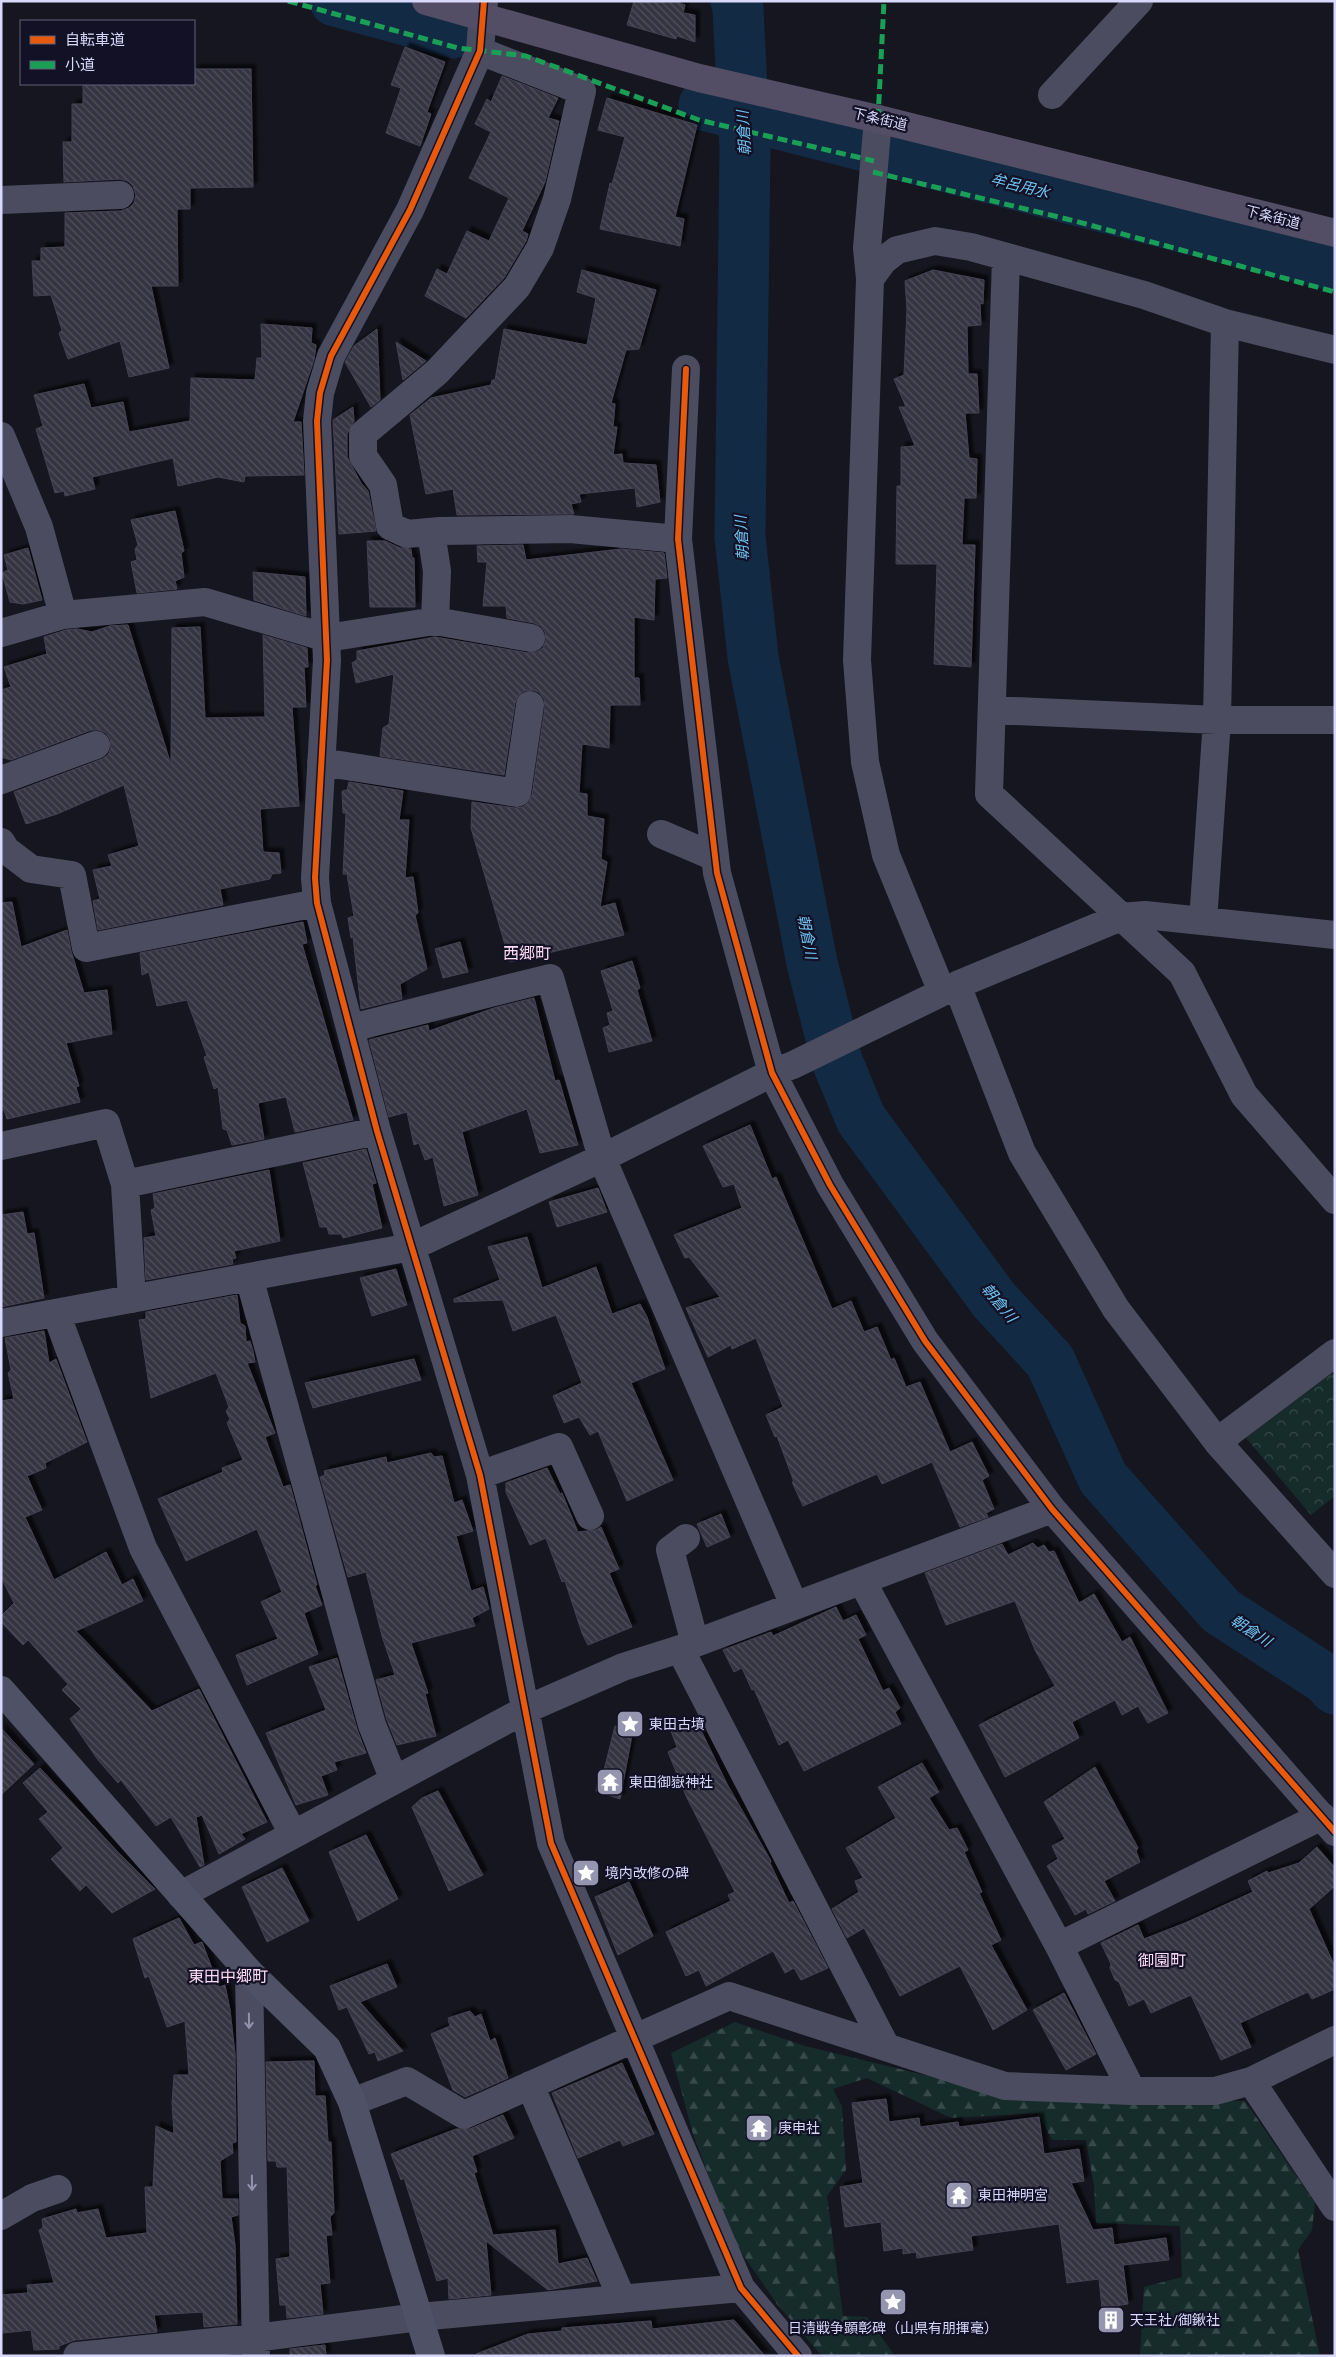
<svg xmlns="http://www.w3.org/2000/svg" width="1336" height="2357" font-family="'Work Sans','Noto Sans JP',sans-serif">
	<style>
		.forest { fill: url(#forest-firs) }
		.park { fill: url(#park-crowns) }
		.lines { fill: none; stroke-linecap: round; stroke-linejoin: round }
		.river { stroke: #132a44; stroke-width: 51 }
		.building { fill: url(#building-back-hatch); stroke: #434153; filter: url(#shadow) }
		.street { stroke: #4c4c60; stroke-width: 28 }
		.secondary { stroke: #4f5166; stroke-width: 28 }
		.primary { stroke: #534d65; stroke-width: 28 }
		.quiet { stroke: #1a9f57; stroke-width: 5; stroke-dasharray: 10 5; stroke-linecap: butt }
		.cycleway-casing { stroke: #131125; stroke-width: 9 }
		.cycleway { stroke: #e8590c; stroke-width: 6 }
		.oneway { stroke: #9292ae }
		.labels { text-anchor: middle; dominant-baseline: central; stroke-width: 4.5; stroke-linejoin: round; paint-order: stroke }
		.street-label { font-size: 14px; fill: #d9d9fc; stroke: #131125 }
		.poi-label { font-size: 14px; fill: #d9d9fc; stroke: #131125; text-anchor: start }
		.water-label { font-size: 15px; font-style: italic; fill: #70c4f3; stroke: #131125 }
		.quarter-label { font-size: 16px; fill: #fcdbf3; stroke: #131125 }
	</style>
	<defs>
		<pattern id="forest-firs" width="22" height="20" patternUnits="userSpaceOnUse" patternTransform="scale(1.25)"><rect width="22" height="20" fill="#152c2a"/><path d="M5 1l3.5 6h-7zM16 11l3.5 6h-7z" fill="#364a4a"/></pattern>
		<pattern id="park-crowns" width="20" height="18" patternUnits="userSpaceOnUse" patternTransform="scale(1.25)"><rect width="20" height="18" fill="#152c2a"/><path d="M2 6a3 3 0 1 1 6 0M12 15a3 3 0 1 1 6 0" fill="none" stroke="#364a4a"/></pattern>
		<pattern id="building-back-hatch" width="6" height="6" patternUnits="userSpaceOnUse" patternTransform="scale(1.25)"><rect width="6" height="6" fill="#353443"/><path d="M-1 5l2 2M0 0l6 6M5-1l2 2" fill="none" stroke="#52515f"/></pattern>
		<filter id="shadow"><feDropShadow dx="4.5" dy="-4.5" stdDeviation="1" flood-color="#0009"/></filter>
	</defs>
	<rect width="100%" height="100%" fill="#161620"/>
	<!-- forest -->
	<path class="forest" d="M735,2022L805,2046L1011,2096L1043,2099L1245,2101L1315,2203L1312,2230L1298,2250L1320,2356H1140L1144,2287L1182,2277L1180,2226L1096,2223L1094,2186L1086,2140H1052L1038,2113L951,2118L867,2078L833,2089L842,2107L846,2170L827,2196L843,2316L867,2317L895,2356H822L777,2304L732,2239L693,2134L671,2053Z"/>
	<!-- park -->
	<path class="park" d="M1332,1373L1335,1376V1496L1311,1515L1246,1438Z"/>
	<g class="lines">
		<!-- river -->
		<path class="river" d="M335,1L453,33
			M736,1L738,8L745,149L740,537L753,657L812,963L837,1061L861,1119L994,1300L1050,1361L1103,1478L1221,1611L1327,1680L1335,1689
			M704,105L1335,266"/>
	</g>
	<!-- building -->
	<path class="building" d="M634,1H674L685,5L683,13L695,15V42L677,36L676,39L627,25Z
		M405,47L445,62L427,112L431,114L420,146L386,133L401,88L391,85Z
		M194,69H251L253,187L190,188V209H177L178,286H151L169,368L129,377L120,341L68,359L59,333L62,330L51,295L34,296L32,261H41V248L65,247V213L121,211L129,208L134,203L136,195L133,186L128,181L120,179L64,182L63,142H72V104H83V84H194Z
		M502,76L558,98L548,118L559,121L545,182L522,231L528,234L526,241L504,278L466,318L425,296L437,269L447,274L467,231L489,241L509,198L469,178L491,132L475,124L487,99L491,102Z
		M607,98L697,125L675,217L684,219L680,246L600,229L610,183L612,184L625,137L598,130Z
		M582,270L656,290L639,349L626,350L611,403L615,404L613,427H617L613,455L622,454L623,463L656,465L660,502L637,507L635,488L579,494L581,502L571,504L574,514L457,515L453,489L426,494L410,415L431,398L491,385L492,380H495L504,329L587,345L596,298L577,292Z
		M933,270L984,280L983,304L980,303L981,325L967,326L968,374H977L979,413H965L969,458L977,459L976,498H964L962,545H975L971,667L934,664L937,564H896L897,486H901V447L915,446L899,407H906L894,379L904,375L907,310L905,281Z
		M261,324L312,328L311,343L316,345L314,360L293,422H301L304,475L245,476L244,482L218,477L178,486L173,458L92,477L95,489L65,496L64,491L55,493L36,429L43,426L34,395L84,384L91,408L123,402L129,432L190,421L191,378L255,380L257,358H262Z
		M377,329L380,400L371,407L345,362L354,346Z
		M396,342L426,361L403,380Z
		M353,407L354,421L347,434V457L361,483L368,491L376,531L339,534L333,420Z
		M175,511L184,551L181,553L184,577L175,581L177,589L137,593L131,562L137,560L135,549L138,545L131,520Z
		M367,541H385L400,548L411,549L412,558H414L415,607H370Z
		M523,545L526,560L621,549L664,553L667,578L655,579L654,620L634,617V678H639L640,705H610L609,748L582,744L579,793L587,794V816L604,819L601,859L607,862L600,907L615,903L624,935L510,962L471,828L472,802L515,808L523,807L529,802L532,795L545,707L544,699L539,692L532,690L524,691L518,696L515,703L504,775L380,756L383,728L389,724L394,674L356,683L352,663L357,660V651L435,637L528,653L537,652L543,648L546,640L545,632L541,626L534,623L507,618L506,606H483L487,562H478L477,546Z
		M28,548L42,600L23,604L10,602L2,573L8,570L4,555Z
		M253,572L305,577L306,616L254,600Z
		M128,625L171,765L172,628L200,627L205,718L265,717L263,635L307,648L308,667H304L306,707H292L299,806L260,809L263,852L279,853L281,873L272,874L270,879L220,889L223,905L98,930L93,901L100,899L93,870L112,866L108,855L139,846L124,785L57,814L26,824L14,792L102,759L108,755L111,748L110,739L106,733L99,730H91L11,760L1,757V690L11,687L4,667L47,654L44,637L66,630L77,629L92,632L110,626Z
		M349,782L403,791L399,820H409L405,878L413,877L418,913L415,915L427,969L400,984L402,999L361,1009L353,937L351,938L348,918L354,916L347,874H343L346,813H343L342,791L347,790Z
		M12,902L21,947L67,930L71,951L84,993L107,990L112,1034L66,1043L79,1086L76,1087L80,1102L7,1119L4,1110H1V903Z
		M303,922L307,943L302,944L353,1120L295,1132L286,1097L258,1103L264,1139L232,1145L227,1130L223,1129L218,1087L214,1089L204,1057L207,1056L187,1000L157,1006L149,972L142,975L140,953Z
		M460,942L468,972L443,978L435,949Z
		M632,961L640,988L637,990L652,1041L609,1052L603,1028L610,1025L607,1013L613,1011L601,971Z
		M534,998L555,1081L559,1080L578,1145L540,1153L527,1109L462,1132L478,1195L444,1206L433,1157L425,1160L419,1143L414,1145L407,1112L389,1117L369,1040L428,1025L429,1031L494,1008Z
		M750,1125L772,1179L776,1177L832,1309L851,1301L864,1332L877,1327L891,1360L894,1358L906,1387L920,1382L950,1452L972,1442L989,1476L982,1480L994,1509L986,1513L988,1517L960,1527L932,1462L882,1484L877,1474L803,1506L792,1482H794L777,1436L775,1437L766,1415L783,1407L756,1338L732,1349L731,1345L708,1357L686,1308L720,1297L689,1257L685,1258L674,1235L742,1208L734,1184L723,1187L703,1146Z
		M366,1149L376,1183L372,1184L382,1228L343,1238L341,1234H329L327,1227H320L303,1163Z
		M269,1170L280,1241L234,1251L236,1258L232,1259L233,1264L146,1280L144,1238L156,1236L151,1210L155,1208L153,1194Z
		M598,1188L607,1212L557,1227L549,1202Z
		M23,1212L27,1234L34,1233L44,1298L1,1307V1215Z
		M527,1237L542,1288L596,1267L612,1314L640,1304L647,1317L665,1369L631,1383L673,1480L627,1501L598,1431L590,1435L579,1417L564,1423L553,1396L582,1383L556,1315L513,1331L503,1300L454,1302V1299L500,1280L488,1247Z
		M396,1269L407,1305L372,1316L360,1278Z
		M237,1295L240,1323L245,1326L246,1342L250,1341L253,1351L255,1362L247,1363L275,1433L265,1437L283,1487L290,1485L317,1585L315,1586L322,1605L304,1613L318,1654L247,1685L236,1655L278,1639L261,1602L282,1592L257,1529L186,1561L158,1499L223,1472L222,1468L243,1460L227,1423L230,1419L226,1411L229,1407L216,1373L151,1398L139,1320L146,1319V1312Z
		M44,1331L49,1363L56,1359L87,1442L45,1463L46,1468L27,1476L42,1510L25,1517L54,1580L106,1552L122,1585L133,1579L143,1601L76,1631L152,1711L199,1689L267,1822L241,1834L245,1839L219,1854L202,1815L196,1817L204,1865L200,1867L171,1817L156,1826L121,1780L118,1783L98,1760L70,1719L81,1709L62,1690L68,1684L28,1640L23,1645L1,1622V1616L14,1603L1,1577V1401L14,1399L8,1373L11,1370L5,1338Z
		M414,1359L421,1380L313,1408L305,1383Z
		M431,1453L434,1457L442,1456L454,1503L462,1500L473,1531L456,1536L471,1591L483,1587L489,1609L472,1618L475,1626L411,1643L428,1693L425,1694L436,1736L397,1745L387,1720L376,1680L395,1675L382,1636L366,1572L348,1577L320,1477L325,1475L324,1471L386,1457L387,1463Z
		M547,1468L560,1494L562,1493L578,1532L596,1530L601,1527L619,1569L609,1573L632,1627L588,1645L582,1633L565,1581L562,1582L546,1538L530,1545L506,1492V1483Z
		M721,1514L730,1537L707,1547L697,1524Z
		M1033,1543L1038,1548L1044,1545L1049,1552L1054,1551L1079,1603L1094,1594L1122,1642L1130,1637L1168,1713L1148,1723L1138,1706L1122,1715L1115,1700L1072,1722L1079,1738L1005,1777L979,1725L1055,1686L1035,1650L1015,1601L946,1625L925,1573L1002,1544L1008,1555Z
		M836,1607L843,1621L856,1615L866,1635L858,1639L883,1691L889,1688L900,1708L895,1712L901,1724L804,1771L788,1740L779,1745L754,1689L752,1690L742,1668L734,1672L723,1650L771,1632L773,1636Z
		M337,1658L357,1729L366,1753L334,1762L337,1770L321,1776L328,1795L296,1805L266,1733L326,1710L309,1667Z
		M696,1720L727,1784L771,1861L770,1863L789,1903L793,1901L828,1968L801,1980L794,1968L785,1973L773,1951L706,1986L699,1970L686,1976L666,1932L731,1901L728,1895L735,1892L686,1796L668,1752L677,1747L671,1731Z
		M615,1726L633,1730L620,1799L596,1791L600,1769L604,1770Z
		M1,1728L34,1764L1,1795Z
		M922,1763L939,1792L929,1798L949,1830L957,1828L968,1850L964,1852L982,1892L979,1893L1001,1940L991,1945L1027,2010L993,2030L960,1966L900,1996L864,1928L847,1938L832,1909L859,1892L855,1881L863,1878L846,1848L896,1818L878,1787Z
		M1095,1767L1138,1848L1136,1851L1140,1862L1104,1881L1115,1901L1088,1914L1086,1909L1075,1915L1047,1866L1058,1859L1052,1846L1065,1839L1044,1802Z
		M40,1768L116,1850L155,1889L112,1913L86,1885L80,1891L51,1859L63,1848L39,1819L48,1812L23,1783Z
		M438,1791L483,1875L449,1891L412,1807L422,1798Z
		M366,1835L398,1899L358,1921L329,1852Z
		M1317,1847L1335,1868V1886L1309,1909L1335,1967V1989L1312,1999L1308,1992L1240,2023L1251,2047L1221,2060L1191,1995L1151,2013L1144,1999L1129,2006L1119,1982L1115,1980L1110,1968L1111,1964L1101,1943L1138,1925L1144,1939L1185,1923L1253,1892L1248,1881L1267,1871L1268,1873L1299,1863Z
		M282,1868L309,1921L267,1942L242,1887Z
		M629,1882L653,1936L618,1955L595,1897Z
		M179,1918L194,1945L202,1942L219,1987L225,1985L230,2010L235,2054L236,2142L232,2143L233,2153L220,2161L222,2199H238V2215L231,2217L235,2245L237,2324L204,2327L203,2312L154,2315L157,2332L75,2340L59,2346V2349L34,2350L31,2330L3,2333L1,2295L28,2293L27,2285L54,2283L39,2230L43,2228L42,2219L76,2209L77,2213L98,2209L106,2238L147,2233L145,2187H153L156,2126L174,2134L172,2103L174,2075H189L185,2021L167,2027L149,1976L145,1978L133,1939Z
		M387,1964L397,1987L360,2002L403,2051L378,2061L375,2052L369,2054L347,2007L339,2010L330,1986Z
		M1064,1993L1096,2054L1066,2070L1033,2010Z
		M470,2011L475,2017L481,2014L490,2041L495,2038L508,2078L465,2097L453,2090L431,2034L450,2026L448,2018Z
		M314,2061L315,2096H325L328,2142H331L334,2213L330,2217L332,2235H326L330,2283L320,2284L323,2314L287,2318L286,2305H280L276,2259L290,2257L287,2167H277L276,2161H268L266,2062Z
		M622,2063L654,2134L623,2146L620,2140L578,2158L552,2093Z
		M886,2099L889,2122L919,2118L920,2127L958,2122L959,2127L1039,2117L1044,2154L1079,2149L1084,2181L1071,2183L1093,2230L1112,2228L1114,2245L1166,2238L1169,2260L1123,2265L1128,2304L1102,2308L1099,2279L1067,2283L1059,2224L971,2236L973,2250L917,2258L916,2252L903,2254V2248L884,2251L881,2222L845,2227L840,2187L863,2183L852,2103Z
		M503,2115L514,2138L472,2156L477,2172L474,2173L493,2235L555,2230L558,2264L587,2258L597,2281L548,2290L486,2241L491,2295L449,2299L448,2278L437,2281L404,2178L401,2180L391,2154L456,2129H470Z
		M734,2320L765,2356L476,2354L528,2334L562,2331V2328L651,2321L652,2329Z
		M325,2345L326,2356H290V2349Z"/>
	<g class="lines">
		<!-- street -->
		<path class="street" d="M484,1L480,51L410,210L331,356L320,393L317,421L327,660L315,878L317,903L377,1131L480,1475L551,1843L741,2288L798,2356
			M480,51L582,91L557,199L540,248L517,287L437,372L363,434V456L383,485L390,526L407,534L440,531L570,529L678,539
			M1052,95L1139,1
			M878,119L867,248L870,279L857,660L865,762L886,855L942,992
			M1,200L120,195
			M1006,258L989,794L1182,973L1244,1095L1335,1200
			M870,279L883,261L897,250L935,241L971,247L1144,295L1225,323L1335,350
			M686,369L678,539L717,873L772,1073L830,1185L925,1341L1052,1509L1335,1832
			M1,436L39,527L63,615L1,633
			M63,615L205,602L327,638L435,621L437,571L431,532
			M435,621L531,638
			M992,710L1217,720H1335
			M321,762L517,793L530,705
			M1,780L96,745
			M661,834L715,857
			M1,842L6,850L31,869L72,875L86,948L317,903
			M1203,921L1217,720L1225,323
			M957,985L1022,1153L1116,1309L1219,1444L1335,1574
			M351,1028L550,978L602,1158L794,1605
			M1,1146L106,1123L125,1184L132,1299
			M125,1184L377,1131
			M249,1277L372,1725L394,1780
			M56,1313L143,1548L293,1834
			M1,1323L411,1247L602,1158L772,1073L793,1065L957,985L1121,917L1145,915L1335,935
			M1219,1444L1230,1432L1335,1353
			M480,1475L559,1447L590,1516
			M686,1538L670,1550L695,1643
			M862,1581L1059,1946L1132,2091H1215L1251,2081L1335,2207
			M680,1649L885,2045
			M181,1895L525,1710L623,1667L680,1649L1052,1509
			M1059,1946L1322,1816
			M249,1972L256,2355
			M1251,2081L1335,2040
			M530,2085L622,2299
			M352,2102L407,2081L464,2115L729,1996L1005,2086L1132,2091
			M1,2216L32,2198L58,2189
			M77,2356L254,2338L419,2317L741,2288"/>
		<!-- secondary -->
		<path class="secondary" d="M1,1690L249,1972L327,2048L352,2102L431,2356"/>
		<!-- primary -->
		<path class="primary" d="M426,1L699,78L878,119L1335,233"/>
		<!-- quiet -->
		<path class="quiet" d="M288,1L458,48L526,56L699,120L874,161
			M878,119L884,1
			M873,172L1075,221L1335,292"/>
		<!-- cycleway casing -->
		<g class="cycleway-casing">
			<path id="cycleway" d="M484,1L480,51L410,210L331,356L320,393L317,421L327,660L315,878L317,903L377,1131L480,1475L551,1843L741,2288L798,2356
				M686,369L678,539L717,873L772,1073L830,1185L925,1341L1052,1509L1335,1832"/>
		</g>
		<!-- cycleway -->
		<use href="#cycleway" class="cycleway"/>
	</g>
	<!-- one-way arrows -->
	<defs><path id="oneway-shaft" d="M-6 0H5M1.5-3L5.5 0L1.5 3" fill="none" stroke-width="1.6" stroke-linecap="round" stroke-linejoin="round" transform="scale(1.25)"/></defs>
	<g class="oneway">
		<use href="#oneway-shaft" transform="translate(249 2021) rotate(89)"/>
		<use href="#oneway-shaft" transform="translate(252 2183) rotate(89)"/>
	</g>
	<!-- icons -->
	<defs>
		<g id="sight-square" transform="scale(1.4375)"><rect x="-9" y="-9" width="18" height="18" rx="4" fill="#9595af" stroke="#131125"/><path d="M0-6L1.8-2.2L6-1.7L2.9 1.2L3.7 5.4L0 3.3L-3.7 5.4L-2.9 1.2L-6-1.7L-1.8-2.2Z" fill="#fff"/></g>
		<g id="temple-square" transform="scale(1.4375)"><rect x="-9" y="-9" width="18" height="18" rx="4" fill="#9595af" stroke="#131125"/><path d="M0-6L5-2H3V0L6.5 2.5H4V6H1.5V3h-3V6H-4V2.5H-6.5L-3 0V-2H-5Z" fill="#fff"/></g>
		<g id="building-square" transform="scale(1.4375)"><rect x="-9" y="-9" width="18" height="18" rx="4" fill="#9595af" stroke="#131125"/><path d="M-4-6H4V6H1V3H-1V6H-4ZM-2.5-4.3h1.7v1.8h-1.7ZM.8-4.3h1.7v1.8H.8ZM-2.5-1h1.7V.8h-1.7ZM.8-1h1.7V.8H.8Z" fill="#fff"/></g>
	</defs>
	<g fill-rule="evenodd">
		<use href="#sight-square" x="630" y="1724"/>
		<use href="#temple-square" x="610" y="1782"/>
		<use href="#sight-square" x="586" y="1873"/>
		<use href="#temple-square" x="759" y="2128"/>
		<use href="#temple-square" x="959" y="2195"/>
		<use href="#sight-square" x="893" y="2302"/>
		<use href="#building-square" x="1111" y="2320"/>
	</g>
	<g class="labels">
		<!-- street labels -->
		<g class="street-label">
			<text transform="translate(880 119) rotate(13)">下条街道</text>
			<text transform="translate(1273 217) rotate(14)">下条街道</text>
		</g>
		<!-- poi labels -->
		<g class="poi-label">
			<text x="649" y="1724">東田古墳</text>
			<text x="629" y="1782">東田御嶽神社</text>
			<text x="605" y="1873">境内改修の碑</text>
			<text x="778" y="2128">庚申社</text>
			<text x="978" y="2195">東田神明宮</text>
			<text x="1130" y="2320">天王社/御鍬社</text>
			<text x="893" y="2328" text-anchor="middle">日清戦争顕彰碑（山県有朋揮毫）</text>
		</g>
		<!-- water labels -->
		<g class="water-label">
			<text transform="translate(744 133) rotate(-93)">朝倉川</text>
			<text transform="translate(1020 186) rotate(14)">牟呂用水</text>
			<text transform="translate(742 538) rotate(-93)">朝倉川</text>
			<text transform="translate(807 937) rotate(79)">朝倉川</text>
			<text transform="translate(999 1303) rotate(50)">朝倉川</text>
			<text transform="translate(1251 1631) rotate(33)">朝倉川</text>
		</g>
		<!-- quarter labels -->
		<g class="quarter-label">
			<text x="527" y="953">西郷町</text>
			<text x="1162" y="1960">御園町</text>
			<text x="228" y="1976">東田中郷町</text>
		</g>
	</g>
	<!-- border -->
	<rect width="1336" height="2357" fill="none" stroke="#d9d9fc" stroke-width="5"/>
	<!-- legend -->
	<rect x="20" y="20" width="175" height="65" fill="#131125" stroke="#62617b"/>
	<rect x="30" y="36" width="25" height="8" fill="#e8590c" stroke="#62617b"/>
	<text x="65" y="45" font-size="15" fill="#d9d9fc">自転車道</text>
	<rect x="30" y="61" width="25" height="8" fill="#1a9f57" stroke="#62617b"/>
	<text x="65" y="70" font-size="15" fill="#d9d9fc">小道</text>
</svg>
